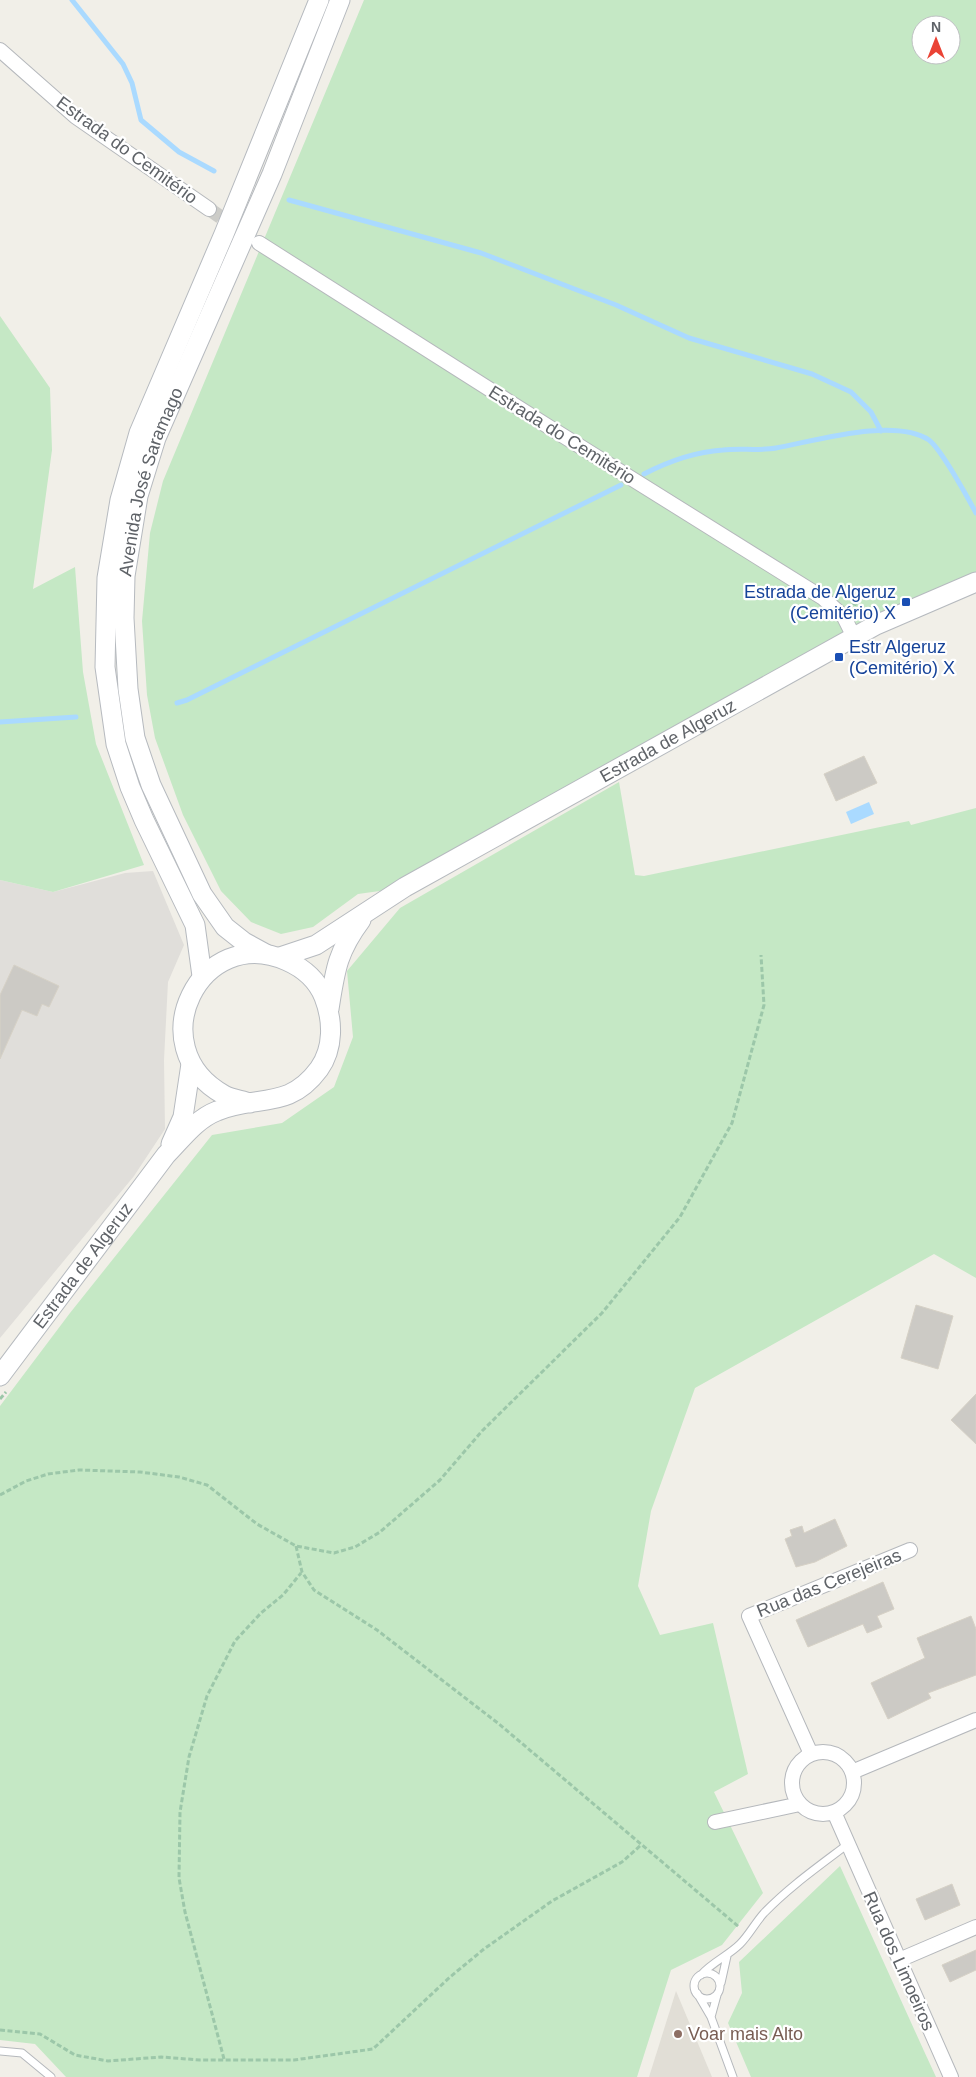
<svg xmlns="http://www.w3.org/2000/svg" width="976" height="2077" font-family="Helvetica,sans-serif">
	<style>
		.industrial { fill: #e0deda }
		.education { fill: #e1ded6 }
		.green { fill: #c5e8c5; fill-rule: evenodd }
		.water { fill: #aadaff }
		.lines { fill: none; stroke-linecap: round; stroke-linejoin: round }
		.stream { stroke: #aadaff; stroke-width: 5 }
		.building { fill: #cccac5; stroke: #d6d1c6 }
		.street-tunnel { stroke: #ccccc8; stroke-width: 14; stroke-dasharray: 14 7; stroke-linecap: butt }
		.lane-casing { stroke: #b5b8bc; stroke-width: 9 }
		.street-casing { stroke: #b5b8bc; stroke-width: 16 }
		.secondary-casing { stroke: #b6babf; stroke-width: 21 }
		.path { stroke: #9cc7a9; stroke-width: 3; stroke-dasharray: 5 2.5; stroke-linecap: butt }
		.lane { stroke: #fff; stroke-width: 7 }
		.street { stroke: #fff; stroke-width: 14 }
		.secondary { stroke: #fff; stroke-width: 19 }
		.transit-dot { fill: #1a4fb4; stroke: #fff; stroke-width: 2 }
		.education-dot { fill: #8d6e63; stroke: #fff; stroke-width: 2 }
		.labels { text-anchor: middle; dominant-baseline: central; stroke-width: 4.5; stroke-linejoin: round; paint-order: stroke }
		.street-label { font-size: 18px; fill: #5f6368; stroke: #fff }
		.transit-label { font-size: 18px; fill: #164399; stroke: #fff; text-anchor: end }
		.education-label { font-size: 18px; fill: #785e54; stroke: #fff; text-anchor: start }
	</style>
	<rect width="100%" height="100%" fill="#f1efe8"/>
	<!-- industrial -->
	<path class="industrial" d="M153,871L184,945L168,982L164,1060L165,1129L134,1176L0,1338V880L53,892L125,873Z"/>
	<!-- education -->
	<path class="education" d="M676,1991L712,2077H649Z"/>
	<!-- green -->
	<path class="green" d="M364,0H976V576L387,890L358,894L313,927L281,934L251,922L221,891L183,815L155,738L147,695L142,621L150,533L163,481ZM921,25H951V55H921Z
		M0,316L50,388L52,450L33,589L75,567L83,672L96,744L144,865L53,892L0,880Z
		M619,782L635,875L644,876L909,821L911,825L976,808V1278L934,1254L695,1388L651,1511L638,1586L660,1635L713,1623L748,1774L714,1792L763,1893L722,1945L671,1970L637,2077H66L35,2044L0,2040V1406L70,1313L212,1135L282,1123L334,1087L353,1037L347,971L400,908Z
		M840,1866L924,2051L936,2077H751L728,2023L742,1993L739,1962Z"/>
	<!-- water -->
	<path class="water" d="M869,802L874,814L851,824L846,812Z"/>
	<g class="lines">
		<!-- stream -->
		<path class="stream" d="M72,0L123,64L132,83L141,120L179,152L214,171
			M289,200L481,253L616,305L689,338L812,374L851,392L871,412L881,431
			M644,474C669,461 694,452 723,450C740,448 759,451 776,448C815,441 894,417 929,440C941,449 968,498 976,513
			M177,703L187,700L621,485
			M0,722L76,717"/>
	</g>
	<!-- building -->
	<path class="building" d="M864,756L877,783L836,801L824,774Z
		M14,965L59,986L49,1007L42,1004L37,1016L22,1010L0,1059V995Z
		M916,1305L953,1316L938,1369L901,1358Z
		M976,1394V1444L951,1420Z
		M835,1519L847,1546L815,1562L796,1567L785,1539L792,1536L790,1530L802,1526L804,1533Z
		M883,1582L894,1609L877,1616L882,1627L867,1633L863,1624L808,1647L796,1620Z
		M971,1616L976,1629V1675L928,1693L931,1698L888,1719L871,1683L925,1658L917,1638Z
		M952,1884L960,1905L925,1920L916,1899Z
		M976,1950V1970L950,1982L942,1965Z"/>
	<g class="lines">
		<!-- street-tunnel -->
		<path class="street-tunnel" d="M209,209L235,227"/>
		<!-- lane casing -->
		<g class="lane-casing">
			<path id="lane" d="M694 1986a13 13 0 1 1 26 0a13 13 0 1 1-26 0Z
				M701,1975C712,1962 728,1956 740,1944C749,1935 755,1923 764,1913C789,1887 819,1866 848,1844
				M721,1983L727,1956
				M697,1993L711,2017L733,2077
				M711,2017L717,1995
				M0,2051L22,2053L51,2077"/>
		</g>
		<!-- street casing -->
		<g class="street-casing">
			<path id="street" d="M0,50L76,117L209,209
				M259,243L549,427L823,598L844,617L854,637
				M792 1783a31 31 0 1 1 62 0a31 31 0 1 1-62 0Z
				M811,1754L749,1616L910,1550
				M852,1772L976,1720
				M834,1812L951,2077
				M715,1822L800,1804
				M899,1960L976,1927"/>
		</g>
		<!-- secondary casing -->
		<g class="secondary-casing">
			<g id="secondary">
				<path id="s1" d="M266,954L244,942L225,927L202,894L151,785L135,738L128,689L124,618L125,576L138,496L156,438L272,174L340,0"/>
				<path id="s2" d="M280,957L316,945L405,887L876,625L976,582"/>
				<path d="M202,976L195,925L144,820L130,787L116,744L105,667L107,578L120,500L139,433L224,234L319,0"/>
				<path d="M329,1009C335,971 337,952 361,920"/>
				<path d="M171,1144L183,1117L191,1064"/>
				<path id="s3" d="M0,1376L166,1155C181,1140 196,1119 217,1111C257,1094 288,1111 319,1069C334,1048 333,1020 324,997C317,980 303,968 287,961C201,922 138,1047 224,1095C231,1099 241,1100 250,1103"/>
			</g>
		</g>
		<!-- path -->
		<path class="path" d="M852,603L869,610
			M0,1399L6,1392
			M0,1495L26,1481L48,1474L79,1470L140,1472L179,1477L207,1485L257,1524L296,1546L334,1553L355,1547L380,1532L440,1480L482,1431L602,1313L680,1217L732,1123L764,1005L761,955
			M296,1546L302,1572L314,1590L377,1630L499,1724L739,1927
			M0,2030L40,2034L75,2055L108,2061L161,2057L200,2060H294L373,2049L450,1977L484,1949L552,1901L622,1862L641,1845
			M224,2059L185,1912L179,1878L180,1812L189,1757L207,1696L235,1641L261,1613L283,1595L301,1573"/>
		<!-- lane -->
		<use href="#lane" class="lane"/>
		<!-- street -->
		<use href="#street" class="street"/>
		<!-- secondary -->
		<use href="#secondary" class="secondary"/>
	</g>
	<!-- markers -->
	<g class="transit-dot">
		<rect x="901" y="597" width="10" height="10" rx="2.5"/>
		<rect x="834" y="652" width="10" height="10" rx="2.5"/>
	</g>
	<circle class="education-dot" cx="678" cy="2034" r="5"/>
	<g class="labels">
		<!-- street labels -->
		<g class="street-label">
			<text transform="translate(127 150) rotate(36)">Estrada do Cemitério</text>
			<text transform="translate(562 435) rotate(32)">Estrada do Cemitério</text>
			<text stroke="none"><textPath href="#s1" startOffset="520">Avenida José Saramago</textPath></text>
			<text stroke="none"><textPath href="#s2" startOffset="445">Estrada de Algeruz</textPath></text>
			<text stroke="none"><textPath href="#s3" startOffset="138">Estrada de Algeruz</textPath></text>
			<text transform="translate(829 1583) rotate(-22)">Rua das Cerejeiras</text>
			<text transform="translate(899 1961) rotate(66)">Rua dos Limoeiros</text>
		</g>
		<!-- transit labels -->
		<g class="transit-label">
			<text x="896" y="592">Estrada de Algeruz<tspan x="896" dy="21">(Cemitério) X</tspan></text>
			<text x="849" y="647" text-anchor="start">Estr Algeruz<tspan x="849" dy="21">(Cemitério) X</tspan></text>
		</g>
		<!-- education labels -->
		<g class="education-label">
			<text x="688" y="2034">Voar mais Alto</text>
		</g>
	</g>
	<!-- north arrow -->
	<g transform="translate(936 40)"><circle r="24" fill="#ffffff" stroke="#bfc1c3"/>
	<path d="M0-4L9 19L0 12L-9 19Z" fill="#ea4335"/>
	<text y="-8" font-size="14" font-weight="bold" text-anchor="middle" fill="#5f6368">N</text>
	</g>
</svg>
